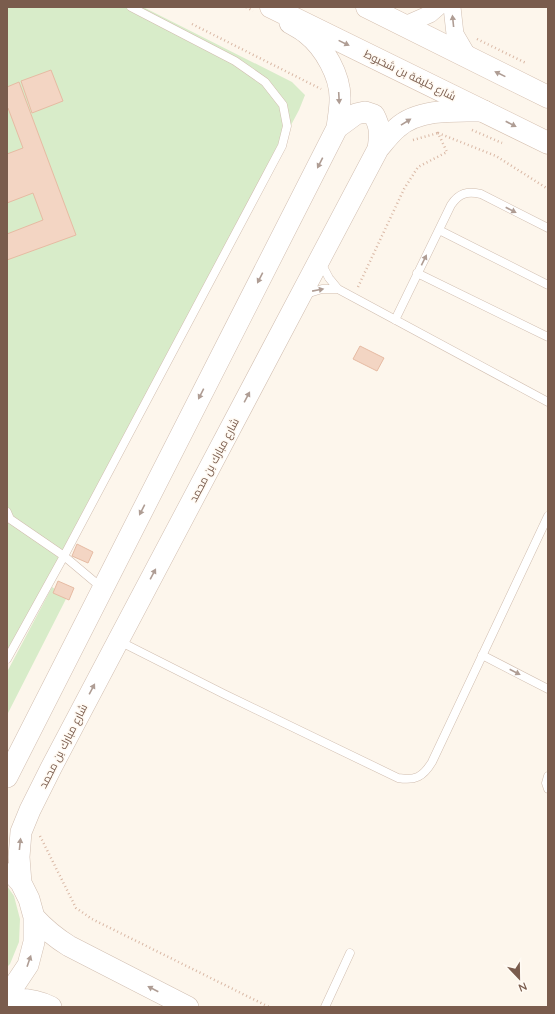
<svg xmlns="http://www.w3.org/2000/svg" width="555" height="1014" font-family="Quicksand,Cairo,sans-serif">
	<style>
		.green { fill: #d8ecc9 }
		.building { fill: #f3d5c3; stroke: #e6bba3 }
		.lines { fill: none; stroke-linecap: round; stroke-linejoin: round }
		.service-casing { stroke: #d1beb0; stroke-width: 9 }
		.minor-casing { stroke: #d1beb0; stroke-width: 18 }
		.tertiary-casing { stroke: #d1beb0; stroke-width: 22 }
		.secondary-casing { stroke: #d6c0b0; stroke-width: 23 }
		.path { stroke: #d9b8a5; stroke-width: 2.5; stroke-dasharray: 1 3; stroke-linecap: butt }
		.service { stroke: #fff; stroke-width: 8 }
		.minor { stroke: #fff; stroke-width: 17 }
		.tertiary { stroke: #fff; stroke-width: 21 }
		.secondary { stroke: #fff; stroke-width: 22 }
		.oneway { fill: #af9d94 }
		.labels { text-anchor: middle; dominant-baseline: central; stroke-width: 3; stroke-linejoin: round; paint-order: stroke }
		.street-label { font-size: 11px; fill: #7a5c4d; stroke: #fffaf3 }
	</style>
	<rect width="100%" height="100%" fill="#fdf6ec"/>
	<!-- green -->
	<path class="green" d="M7,7H143L292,82L305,95L299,110L7,662Z
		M52,587L67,597L7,715V672Z
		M7,886L14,896L20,919L19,942L10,964L7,967Z"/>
	<!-- building -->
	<path class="building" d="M51,70L63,101L32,113L21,81Z
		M19,82L76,235L7,260V234L43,220L33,193L7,203V154L23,148L8,108H7V87Z
		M360,346L384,358L377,371L353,359Z
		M77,544L93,552L88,563L72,556Z
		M58,581L74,588L69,600L53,593Z"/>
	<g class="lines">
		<!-- service casing -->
		<g class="service-casing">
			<path id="service" d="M439,230L548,285
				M321,263L329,278L338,289L548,402
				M417,273L548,337
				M306,294L322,289H338
				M395,320L451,205C459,193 467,191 481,194L548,228
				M7,512L10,519L64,556L102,588
				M119,641L224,694L398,778C415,781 423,777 432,762L548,516
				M482,655L548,689
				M7,659L64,556L282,146L287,126L283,105L265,82L235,61L131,7
				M548,776L546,783L548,789
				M325,1007L350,953"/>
		</g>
		<!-- minor casing -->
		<g class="minor-casing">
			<path id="minor" d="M452,7L455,34L469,58
				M405,25L430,14L438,7"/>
		</g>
		<!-- tertiary casing -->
		<g class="tertiary-casing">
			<path id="tertiary" d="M337,128L356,114L365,112L374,115C381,128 380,136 378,149
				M7,777L337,128C338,119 340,109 340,100C341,76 324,47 306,33C301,29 295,26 290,23
				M21,883L19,857L21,832L30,810L51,768L118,641L378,149C384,142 390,134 397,128C419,108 457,111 484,111
				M34,917C45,929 56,938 69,946L188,1007
				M7,992L14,986L28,965L34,942V917L29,899L21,883L12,873
				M7,1000C23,998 37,1000 51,1007"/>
		</g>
		<!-- secondary casing -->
		<g class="secondary-casing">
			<path id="secondary" d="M271,7L548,143
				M367,7L548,97"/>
		</g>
		<!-- path -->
		<path class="path" d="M246,7L253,11
			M192,24L321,89
			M477,39L526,63
			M472,130L502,143
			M413,140L438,133
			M358,287L404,189L418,167L447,152L438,133L496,156L548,189
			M40,836L76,908L92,919L269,1007"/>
		<!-- service -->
		<use href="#service" class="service"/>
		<!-- minor -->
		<use href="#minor" class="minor"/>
		<!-- tertiary -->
		<use href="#tertiary" class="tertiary"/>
		<!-- secondary -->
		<use href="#secondary" class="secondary"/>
	</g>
	<!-- one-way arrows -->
	<defs><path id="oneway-solid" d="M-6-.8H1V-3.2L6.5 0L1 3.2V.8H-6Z"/></defs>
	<g class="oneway">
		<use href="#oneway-solid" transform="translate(453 21) rotate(-96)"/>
		<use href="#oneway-solid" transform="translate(344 43) rotate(26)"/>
		<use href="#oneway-solid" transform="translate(500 74) rotate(-154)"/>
		<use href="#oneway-solid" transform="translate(339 98) rotate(87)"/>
		<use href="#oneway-solid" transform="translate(406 122) rotate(-32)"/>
		<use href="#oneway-solid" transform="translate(511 124) rotate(27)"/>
		<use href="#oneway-solid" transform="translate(320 163) rotate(117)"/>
		<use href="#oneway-solid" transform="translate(511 210) rotate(27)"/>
		<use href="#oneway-solid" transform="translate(424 260) rotate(-64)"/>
		<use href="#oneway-solid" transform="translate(260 278) rotate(117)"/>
		<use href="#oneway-solid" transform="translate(318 290) rotate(-11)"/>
		<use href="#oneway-solid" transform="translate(201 394) rotate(117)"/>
		<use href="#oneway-solid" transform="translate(247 397) rotate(-62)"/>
		<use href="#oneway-solid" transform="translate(142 510) rotate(117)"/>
		<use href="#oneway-solid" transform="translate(153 574) rotate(-62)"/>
		<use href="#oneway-solid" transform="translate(515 672) rotate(27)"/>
		<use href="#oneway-solid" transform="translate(92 689) rotate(-62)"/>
		<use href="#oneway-solid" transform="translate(20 844) rotate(-84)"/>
		<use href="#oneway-solid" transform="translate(29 961) rotate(-71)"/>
		<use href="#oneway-solid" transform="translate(153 989) rotate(-153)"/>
	</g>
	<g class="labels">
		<!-- street labels -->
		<g class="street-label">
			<text transform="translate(410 75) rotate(26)">شارع خليفة بن شخبوط</text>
			<text transform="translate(214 460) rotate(-62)">شارع مبارك بن محمد</text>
			<text transform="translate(63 746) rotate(-63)">شارع مبارك بن محمد</text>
		</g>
	</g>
	<!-- border -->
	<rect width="555" height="1014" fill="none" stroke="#7a5c4d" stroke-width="16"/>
	<!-- north arrow -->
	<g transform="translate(519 978) rotate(158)" stroke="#fffaf3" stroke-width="3" paint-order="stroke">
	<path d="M0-3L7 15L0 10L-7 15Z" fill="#7a5c4d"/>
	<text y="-6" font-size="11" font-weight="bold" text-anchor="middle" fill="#7a5c4d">N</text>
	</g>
</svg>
